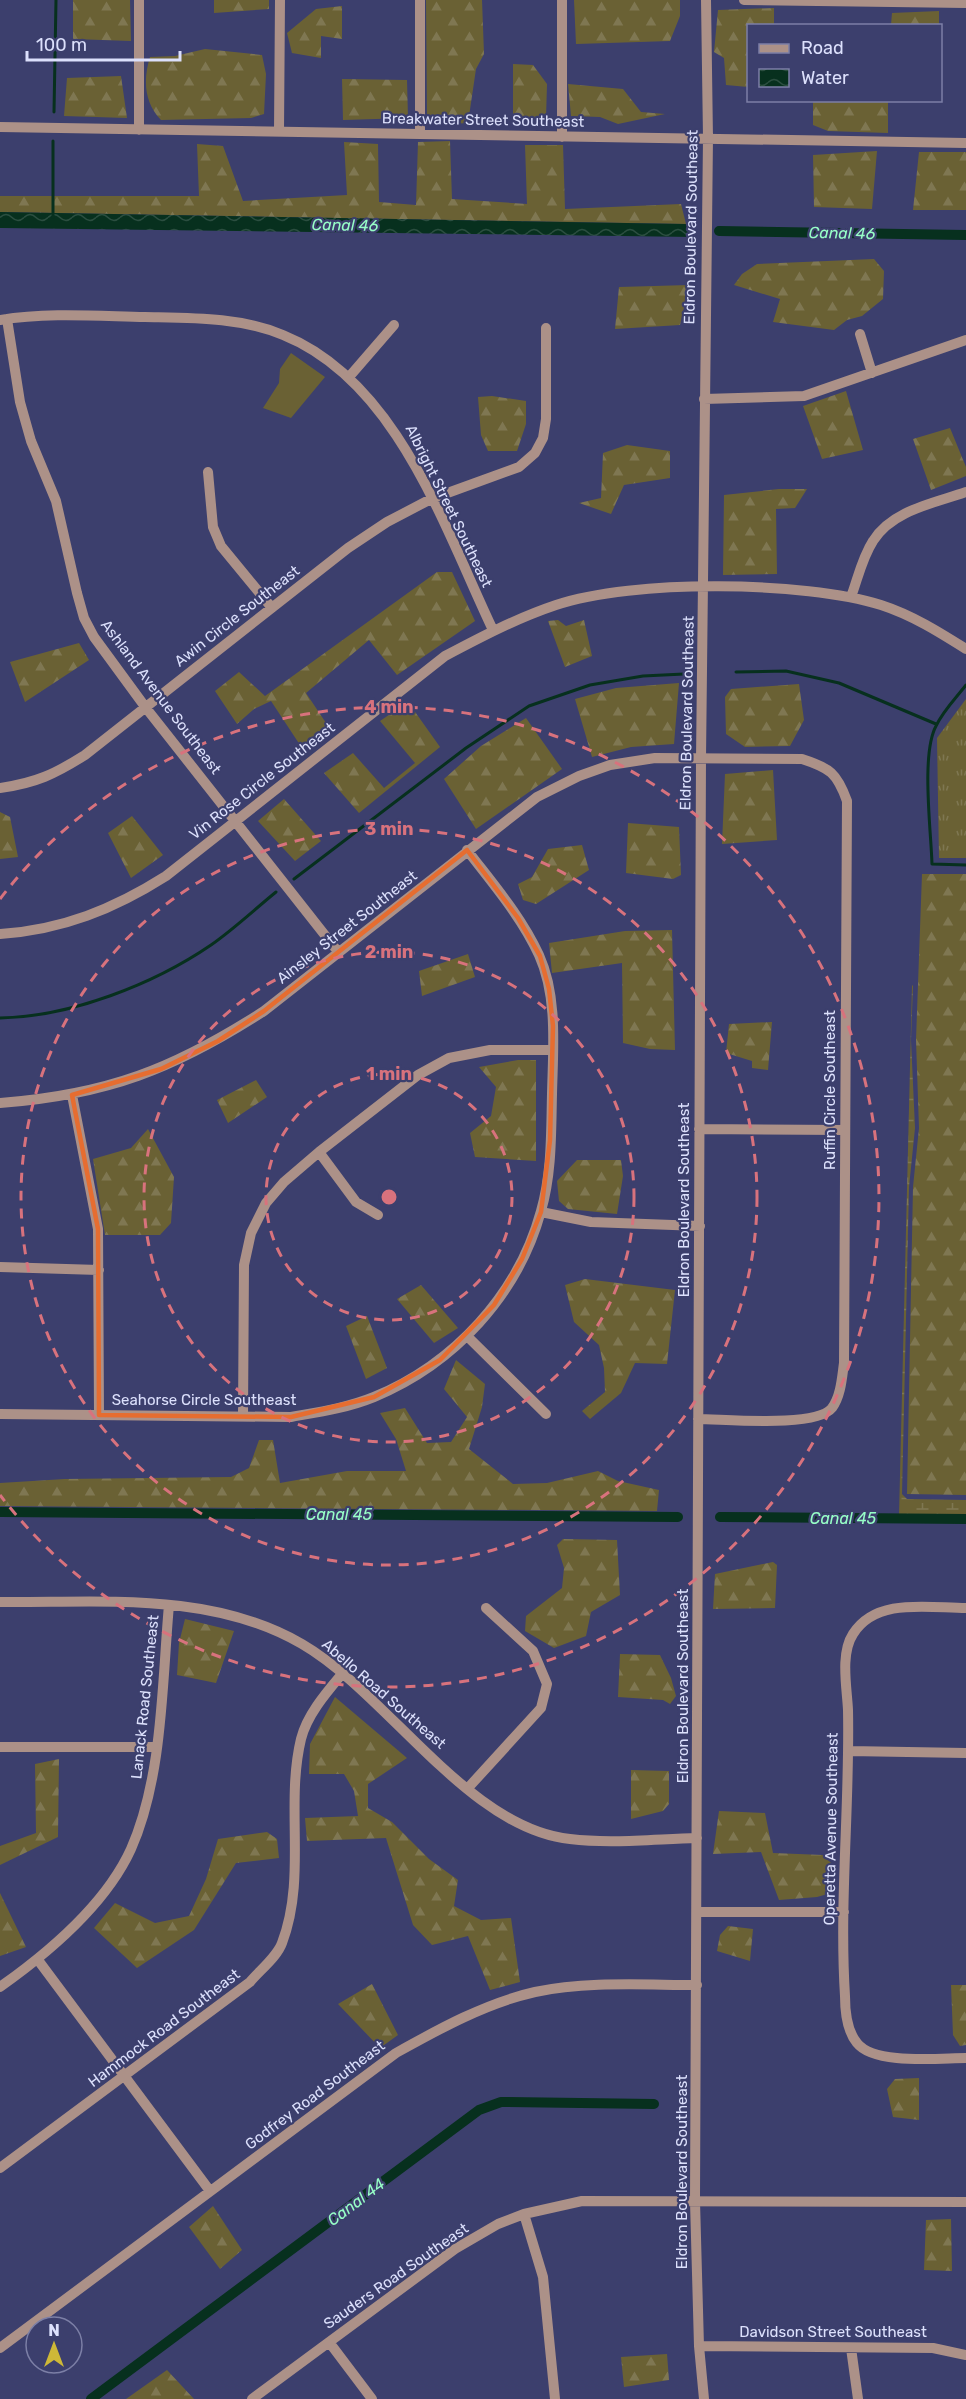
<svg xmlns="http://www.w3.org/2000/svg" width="966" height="2399" font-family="Rubik,sans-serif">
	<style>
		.green { fill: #6a6134 }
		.forest { fill: url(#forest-firs) }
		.wetland { fill: url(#wetland-marsh) }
		.park { fill: url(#park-tufts) }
		.water { fill: url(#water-waves) }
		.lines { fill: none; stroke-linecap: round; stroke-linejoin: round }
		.stream { stroke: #07301e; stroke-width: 3 }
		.canal { stroke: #07301e; stroke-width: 10 }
		.minor { stroke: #ac9188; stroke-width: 10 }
		.marked { fill: none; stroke: #e66d30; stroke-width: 4.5; stroke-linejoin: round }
		.ring { fill: none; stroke: #d8727d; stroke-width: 3; stroke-dasharray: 10 8 }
		.labels { text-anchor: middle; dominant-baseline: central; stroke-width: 4.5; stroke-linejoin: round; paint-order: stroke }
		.street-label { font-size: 15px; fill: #dce0fc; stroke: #3c3f6d }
		.water-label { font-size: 16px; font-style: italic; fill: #97fec7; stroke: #3c3f6d }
		.centre { fill: #d8727d; stroke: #3c3f6d; stroke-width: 3 }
		.ring-label { font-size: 18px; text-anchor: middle; font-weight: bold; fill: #d8727d; stroke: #3c3f6d; stroke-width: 4.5; stroke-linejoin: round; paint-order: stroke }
	</style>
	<defs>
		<pattern id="forest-firs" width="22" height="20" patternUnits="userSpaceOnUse" patternTransform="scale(1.5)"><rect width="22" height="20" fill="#6a6134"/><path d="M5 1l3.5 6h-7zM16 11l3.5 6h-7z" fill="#7f7752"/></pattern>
		<pattern id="wetland-marsh" width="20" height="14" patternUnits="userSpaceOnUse" patternTransform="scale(1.5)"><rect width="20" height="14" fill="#6a6134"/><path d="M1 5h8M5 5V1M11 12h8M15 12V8" fill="none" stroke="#7f7752"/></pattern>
		<pattern id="park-tufts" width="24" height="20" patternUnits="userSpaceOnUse" patternTransform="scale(1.5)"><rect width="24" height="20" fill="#6a6134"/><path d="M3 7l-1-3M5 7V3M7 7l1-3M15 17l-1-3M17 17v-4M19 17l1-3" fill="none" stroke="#7f7752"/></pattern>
		<pattern id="water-waves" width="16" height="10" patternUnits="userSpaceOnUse" patternTransform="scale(1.5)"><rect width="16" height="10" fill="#07301e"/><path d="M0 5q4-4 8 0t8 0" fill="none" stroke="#2b4e40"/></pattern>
	</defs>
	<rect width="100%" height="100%" fill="#3c3f6d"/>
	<!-- green -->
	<path class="green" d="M291,353L325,377L291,418L263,408L279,383L280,369Z"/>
	<!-- forest -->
	<path class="forest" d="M73,0H130L131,41L73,39Z
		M214,0H269V9L214,13Z
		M426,0H482L484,54L476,69L468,123L434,125L427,114Z
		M574,0H680V16L670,41L576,44Z
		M342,6V39L321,36V58L292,53L287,33L316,9Z
		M774,8V25L748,26V87L726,85L724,58L714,52L718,10Z
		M939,11V25H891L892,13Z
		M205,49L262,55L266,74L264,114L251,118L161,120C144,102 143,80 150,57L175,56Z
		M513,64L533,65L547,84L546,118H513Z
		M121,76L127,118L64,116L67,78Z
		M342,79L407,80L408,118L343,120Z
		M568,84L623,89L641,112L665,114L618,124L600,117L571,116Z
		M813,101H888V133L828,131L813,125Z
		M450,141L452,199L527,204L525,145H563L565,209L681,204L686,224L0,212V196H199L197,144L223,146L243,201L347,195L344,142L378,144L379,202L416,205L418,142Z
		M877,151L872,209L814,207L813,155Z
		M919,152H966V210H913Z
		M874,259L884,271L883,299L862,316L847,320L834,330L773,322L780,299L734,285L742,274L757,264Z
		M689,285L680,325L615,329L619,287Z
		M846,391L863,450L822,459L803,406Z
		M492,396L526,401V424L517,451H488L481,435L478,397Z
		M950,428L966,467V476L931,490L913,439Z
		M627,445L670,451V478L624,485L611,514L579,503L601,498L603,453Z
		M779,489H807L795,508L776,509L777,574L723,575L724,495Z
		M437,572H452L475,621L397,675L369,640L306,693L330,729L302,748L271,701L254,709L237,724L215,691L239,672L265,696Z
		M558,620L566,626L584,620L592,656L565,667L548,621Z
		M79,643L89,660L25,702L10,662Z
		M679,683L674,744L631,747L592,757L575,699L616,688Z
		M799,684L804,720L790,746L745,747L726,734L725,697L731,689Z
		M408,702L440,747L359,813L324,773L353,753L384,788L415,763L380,721Z
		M526,718L562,769L476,829L444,779L481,746Z
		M773,770L777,840L722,844L725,774Z
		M284,799L321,841L295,861L258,821Z
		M0,812L10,817L18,857L0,859Z
		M132,816L163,855L131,878L108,833Z
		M628,823L679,827L681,875L673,879L626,873Z
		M582,845L589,870L536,904L523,900L518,884L532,877L548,849Z
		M922,874H966V1495L907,1494L913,1187L919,1128L916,1040Z
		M672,930L675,1050L650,1049L623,1043L622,963L552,973L549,943L625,931Z
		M468,954L475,977L422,996L419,971Z
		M772,1022L768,1070L752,1068V1061L726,1053L729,1024Z
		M518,1060H536V1161L475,1157L470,1133L491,1116L496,1087L479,1067Z
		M256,1080L267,1097L228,1123L217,1100Z
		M148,1129L174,1177L171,1223L160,1235H105L93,1159L131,1148Z
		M577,1160H621L623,1176L617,1214L568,1209L559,1201L557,1181Z
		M585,1279L675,1290L667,1364L635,1363L621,1393L590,1419L582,1411L605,1392L604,1368L599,1345L574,1322L565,1285Z
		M421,1285L458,1328L434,1343L397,1299Z
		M367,1316L387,1368L366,1379L346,1326Z
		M456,1360L485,1384L482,1407L469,1449L513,1484L547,1483L598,1471L618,1481L659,1490L657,1511L0,1506V1483L65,1479L231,1477L249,1468L259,1440H273L280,1483L347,1471H406L396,1439L380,1413L405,1408L427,1443L451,1442L467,1417L444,1389Z
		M563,1539L617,1540L620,1595L591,1612L586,1636L554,1648L525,1631L526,1616L562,1588L564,1568L557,1545Z
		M773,1562L777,1565L775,1608L713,1609L715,1574Z
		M185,1619L234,1631L216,1683L177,1675L179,1643Z
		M620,1654L660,1655L671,1678L676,1696L670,1704L663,1700L618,1697Z
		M335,1697L407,1758L368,1784V1808L392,1822L429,1859L458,1880L454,1906L481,1920L511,1918L520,1982L490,1990L468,1936L432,1945L413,1925L386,1838L307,1841L305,1818L358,1816L354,1791L344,1774H309L310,1744Z
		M59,1759L58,1837L0,1865V1846L36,1833L35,1764Z
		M631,1770L669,1771V1804L663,1811L631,1819Z
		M719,1811L765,1813L773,1853L823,1855L831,1863V1893L817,1897L779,1900L761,1852L713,1854Z
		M267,1832L277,1839L279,1858L236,1863L194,1930L137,1968L94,1928L115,1903L155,1923L189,1916L206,1879L218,1839Z
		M0,1893L26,1947L0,1956Z
		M728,1926L753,1929L750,1961L717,1951L720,1935Z
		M372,1984L398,2035L380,2048L338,2004Z
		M951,1985H966V2045L960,2046L953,2035Z
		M919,2078V2120L893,2117L887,2089L895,2079Z
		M213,2206L242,2250L220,2269L189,2227Z
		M951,2219L952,2271L924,2270L926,2220Z
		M667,2354L669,2380L624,2387L621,2357Z
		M167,2370L194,2399H126Z"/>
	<!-- wetland -->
	<path class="wetland" d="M913,985L911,1040L915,1128L909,1187L902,1494L907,1499L966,1500V1518L899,1516L912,986Z"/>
	<!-- park -->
	<path class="park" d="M966,699V858H939L937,738Z"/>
	<!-- water -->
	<path class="water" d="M0,212L686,224L694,237L0,228Z"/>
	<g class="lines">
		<!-- stream -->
		<path class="stream" d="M54,112L56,0
			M53,141V217
			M736,672L786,671L839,683L936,724
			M966,685C956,698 943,711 936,726C921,754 931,830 932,864L966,865
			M294,879L466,748L529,706L590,685L643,676L684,674
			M0,1018C70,1017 154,984 211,945C234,929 255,909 276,892"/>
		<!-- canal -->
		<path class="canal" d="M719,231L966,235
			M0,1512L678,1517
			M720,1517L966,1519
			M91,2399L479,2110L501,2102L654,2104"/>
		<!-- minor -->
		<path class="minor" d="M562,0V137
			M744,0L966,3
			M0,127L966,143
			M139,130V0
			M279,131L280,0
			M420,133V0
			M7,319L20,402L31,441L56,501L77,593L84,618L94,637L146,708L339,953
			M0,320C47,312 97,316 145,317C191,318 240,317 283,335C397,381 444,527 493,630
			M860,334L872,373
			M349,377L394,325
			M704,399L804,396L966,340
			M208,472L213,527L221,546L272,608
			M851,597C858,578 862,558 873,541C892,510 935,503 966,492
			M0,788C36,783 55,774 85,755L348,548L387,522L431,499L519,467L535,453L543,438L546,419V328
			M0,934C62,930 114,909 166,876L445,656C481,637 517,618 556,605C632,579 805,581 881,605C912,615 939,632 966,649
			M72,1095L98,1229L99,1415
			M0,1103C107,1095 174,1069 264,1011L537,797L579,776L610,765L655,758L802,759C830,768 837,773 847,801L844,1363C842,1377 841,1396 832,1408C816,1428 725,1419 698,1419
			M699,1129L845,1130
			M319,1152L356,1202L378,1215
			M541,1212L591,1222L700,1226
			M0,1267L99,1270
			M468,1337L546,1414
			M0,1414L291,1417C319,1412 347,1408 374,1397C454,1364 518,1295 541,1211C552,1173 551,1133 552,1094C553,1049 558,997 539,955C521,916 493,884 467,850
			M243,1416L244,1265L251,1233L266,1203L284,1182L319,1152L418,1075L449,1058L490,1050H553
			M0,1602C101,1603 211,1591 302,1644C388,1694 469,1829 570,1839C611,1844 656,1839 697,1838
			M966,1608C929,1608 876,1597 853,1634C840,1654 847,1688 848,1710C850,1805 839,1901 845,1996C845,2011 847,2031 857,2043C874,2065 939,2058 966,2058
			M0,1747H156
			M849,1751L966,1753
			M468,1788L541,1708L547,1684L533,1651L486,1608
			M697,1912H844
			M38,1960L210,2191
			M0,1987C48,1953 106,1904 131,1849C163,1777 162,1682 169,1605
			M0,2168L250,1982C260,1970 277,1957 282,1943C307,1877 285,1806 301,1739C307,1715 326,1693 342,1674
			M524,2214L543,2277L555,2399
			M329,2342L372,2399
			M699,2346L933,2348L966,2355
			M0,2348L396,2053C439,2029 486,2003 535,1992C587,1981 644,1985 697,1985
			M851,2348L858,2399
			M252,2399L455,2249L498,2224L524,2214L582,2201L966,2202
			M704,2399L699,2346L695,2201L701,759L708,138L706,0"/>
	</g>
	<!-- marked area -->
	<path class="marked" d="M467,850L518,918L540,956L549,989L553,1026L550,1140L541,1212L522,1259L494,1305L440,1360L374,1397L291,1417L99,1415L98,1229L72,1095L161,1069L218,1041L264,1011Z"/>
	<!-- distance rings -->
	<g class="ring">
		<circle cx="389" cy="1197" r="123"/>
		<circle cx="389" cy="1197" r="245"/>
		<circle cx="389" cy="1197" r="368"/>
		<path d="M0 899A490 490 0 1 1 0 1495"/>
	</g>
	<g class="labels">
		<!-- street labels -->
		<g class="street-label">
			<text transform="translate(483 120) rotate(1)">Breakwater Street Southeast</text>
			<text transform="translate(691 227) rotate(-89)">Eldron Boulevard Southeast</text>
			<text transform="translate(449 506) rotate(64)">Albright Street Southeast</text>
			<text transform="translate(237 616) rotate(-38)">Awin Circle Southeast</text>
			<text transform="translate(161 697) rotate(53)">Ashland Avenue Southeast</text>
			<text transform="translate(687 713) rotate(-89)">Eldron Boulevard Southeast</text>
			<text transform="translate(262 781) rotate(-38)">Vin Rose Circle Southeast</text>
			<text transform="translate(347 927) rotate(-38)">Ainsley Street Southeast</text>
			<text transform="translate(830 1090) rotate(-90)">Ruffin Circle Southeast</text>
			<text transform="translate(684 1200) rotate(-90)">Eldron Boulevard Southeast</text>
			<text x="204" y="1400">Seahorse Circle Southeast</text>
			<text transform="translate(683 1686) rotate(-90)">Eldron Boulevard Southeast</text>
			<text transform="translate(384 1694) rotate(41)">Abello Road Southeast</text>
			<text transform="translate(145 1697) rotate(-84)">Lanack Road Southeast</text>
			<text transform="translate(831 1829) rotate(-89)">Operetta Avenue Southeast</text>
			<text transform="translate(164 2028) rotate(-37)">Hammock Road Southeast</text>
			<text transform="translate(315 2095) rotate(-37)">Godfrey Road Southeast</text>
			<text transform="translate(682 2172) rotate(-90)">Eldron Boulevard Southeast</text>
			<text transform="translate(396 2276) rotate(-35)">Sauders Road Southeast</text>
			<text x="833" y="2332">Davidson Street Southeast</text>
		</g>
		<!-- water labels -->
		<g class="water-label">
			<text transform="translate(345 225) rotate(1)">Canal 46</text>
			<text transform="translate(842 233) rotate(1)">Canal 46</text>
			<text x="339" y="1514">Canal 45</text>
			<text x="843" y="1518">Canal 45</text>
			<text transform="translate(356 2202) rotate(-37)">Canal 44</text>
		</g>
	</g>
	<circle cx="389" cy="1197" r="9" class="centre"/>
	<g class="ring-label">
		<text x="389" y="713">4 min</text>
		<text x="389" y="835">3 min</text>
		<text x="389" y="958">2 min</text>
		<text x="389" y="1080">1 min</text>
	</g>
	<!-- legend -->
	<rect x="747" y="24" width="195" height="78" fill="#3c3f6d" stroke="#7c7fa6" stroke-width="1.5"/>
	<rect x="759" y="44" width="30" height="9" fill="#ac9188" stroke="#7c7fa6" stroke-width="1.5"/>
	<text x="801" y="54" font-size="18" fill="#dce0fc">Road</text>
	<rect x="759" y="69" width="30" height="18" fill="url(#water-waves)" stroke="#7c7fa6" stroke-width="1.5"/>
	<text x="801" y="84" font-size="18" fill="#dce0fc">Water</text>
	<!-- north arrow -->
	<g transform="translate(54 2345)"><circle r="28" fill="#3c3f6d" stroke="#7c7fa6" stroke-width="1.5"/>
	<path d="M0-4.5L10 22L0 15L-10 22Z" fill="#ceb837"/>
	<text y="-9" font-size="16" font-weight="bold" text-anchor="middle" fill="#dce0fc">N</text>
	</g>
	<!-- scale -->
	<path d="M27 51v9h153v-9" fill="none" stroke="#dce0fc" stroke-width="3"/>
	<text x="36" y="51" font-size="18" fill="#dce0fc" stroke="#3c3f6d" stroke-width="4.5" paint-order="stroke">100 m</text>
</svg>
